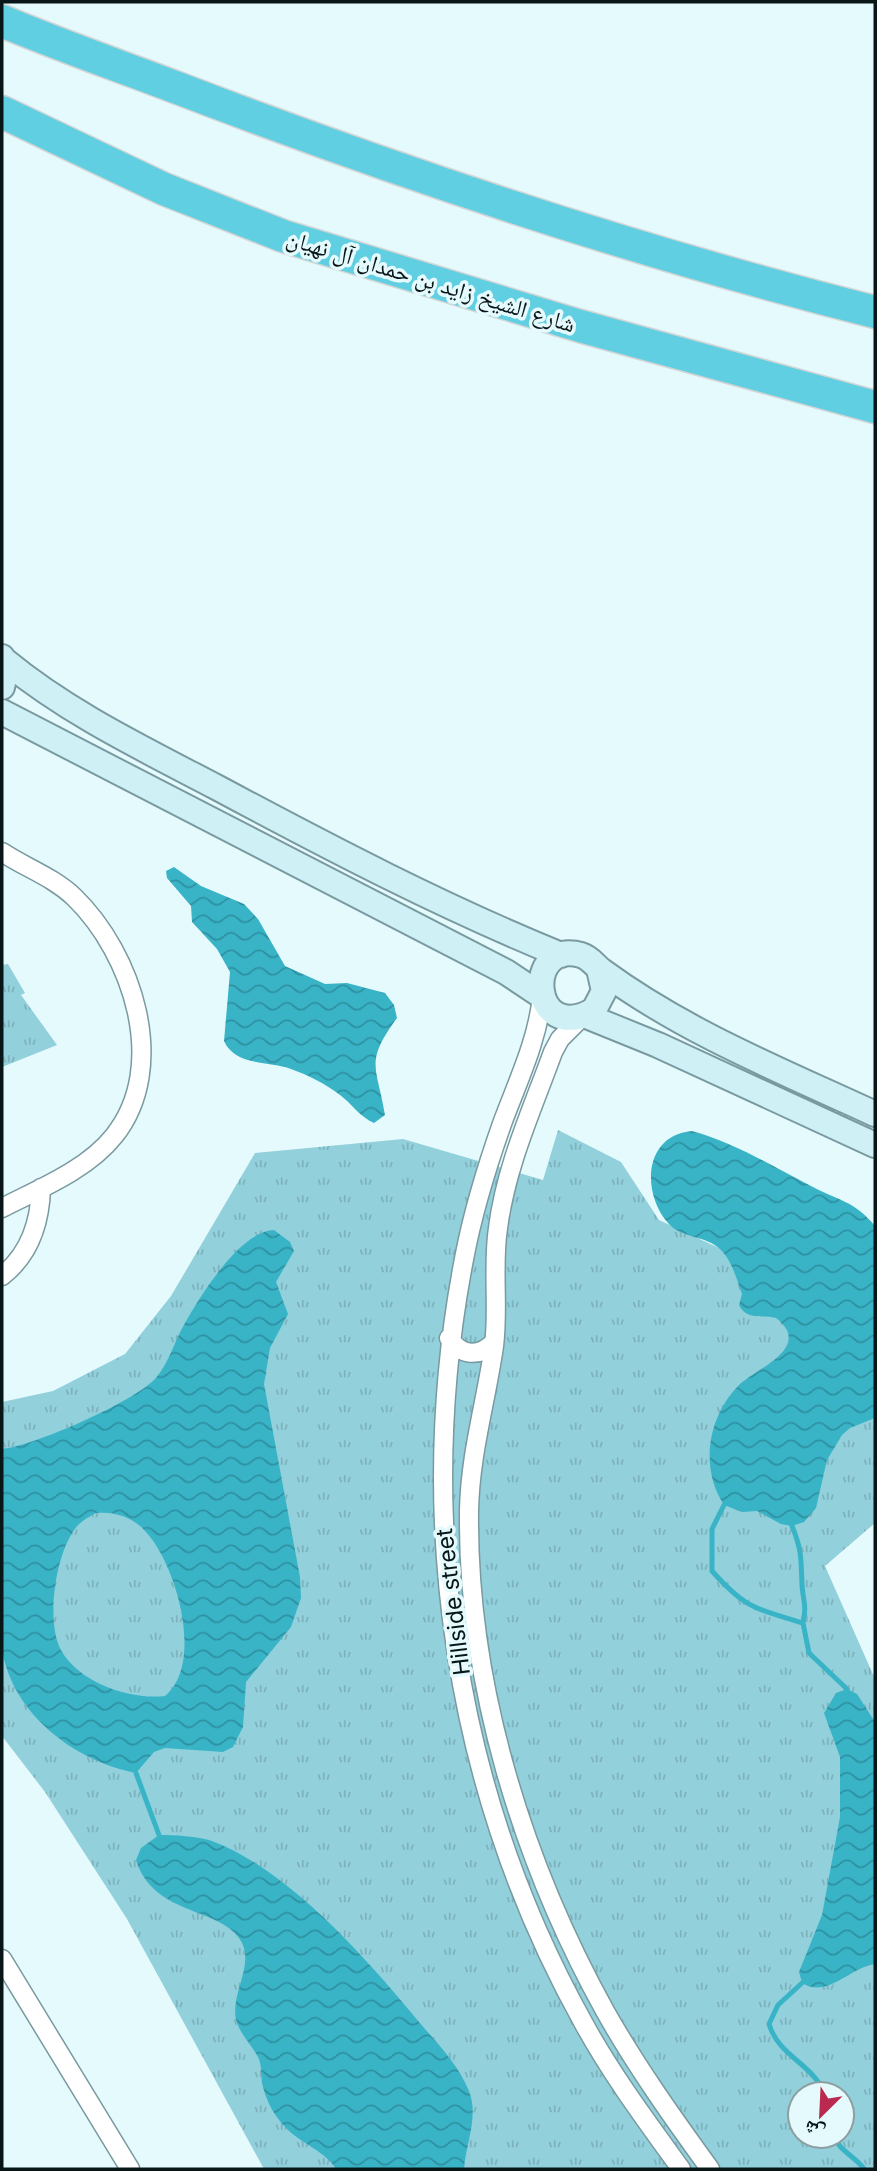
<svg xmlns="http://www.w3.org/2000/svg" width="877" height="2171" font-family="Inter,'Noto Naskh Arabic',sans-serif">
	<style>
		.grass { fill: url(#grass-tufts); fill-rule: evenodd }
		.water { fill: url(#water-waves); fill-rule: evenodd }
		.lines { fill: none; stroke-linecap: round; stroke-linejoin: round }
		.stream { stroke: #39b4c7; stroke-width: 5 }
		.street-casing { stroke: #799aa0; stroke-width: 21 }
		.secondary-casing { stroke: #799aa0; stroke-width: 28 }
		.highway-casing { stroke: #d3d5d5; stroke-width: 35 }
		.street { stroke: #fff; stroke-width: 18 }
		.secondary { stroke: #cff1f6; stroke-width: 24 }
		.highway { stroke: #60cfe2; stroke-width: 32 }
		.labels { text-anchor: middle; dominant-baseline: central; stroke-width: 7; stroke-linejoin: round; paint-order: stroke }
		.street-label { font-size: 23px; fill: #091618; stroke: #e5fafd }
	</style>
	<defs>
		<pattern id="grass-tufts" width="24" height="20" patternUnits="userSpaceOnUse" patternTransform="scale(1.75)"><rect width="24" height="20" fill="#92d0dc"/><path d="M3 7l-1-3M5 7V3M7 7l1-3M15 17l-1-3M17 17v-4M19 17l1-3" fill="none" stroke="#7db2bc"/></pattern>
		<pattern id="water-waves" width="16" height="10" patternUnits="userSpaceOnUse" patternTransform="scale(1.75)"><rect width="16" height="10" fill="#39b4c7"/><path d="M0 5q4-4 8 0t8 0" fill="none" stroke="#2e91a1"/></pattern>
	</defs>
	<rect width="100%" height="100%" fill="#e5fafd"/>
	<!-- grass -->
	<path class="grass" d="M8,964L25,993L21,995L57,1045L2,1067V965Z
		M558,1130L621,1162L659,1220L875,1321V1523L825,1566L875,1679V2169H264L127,1919L45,1792L2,1736V1402L53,1391L125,1354L171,1296L255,1153L403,1139L543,1180ZM800,2094H842V2136H800Z"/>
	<!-- water -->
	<path class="water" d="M174,867L201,886L244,904L258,919L285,966L325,984L347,983L385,993L394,1005L397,1018C364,1063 377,1066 385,1115L374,1123C360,1117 352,1104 340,1095C326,1084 308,1075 291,1069C268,1061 235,1066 224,1041L230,972L217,949L192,922L191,906L167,878L166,871Z
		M692,1131C735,1143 772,1166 811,1186C837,1200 855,1201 875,1226V1418L850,1428L842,1435L827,1460L816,1508L804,1522L792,1526L781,1524L757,1511L742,1512L724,1505C700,1469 707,1418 738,1386C753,1370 815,1348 776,1318C762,1314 747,1321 739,1305L742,1294C737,1280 732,1261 721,1250C706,1235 682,1239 668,1223C641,1192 644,1135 692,1131Z
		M274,1230L290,1242L294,1251L276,1282L288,1314L270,1348L264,1384L300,1577L301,1598L291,1627L246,1682L243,1727L233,1747L223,1752L165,1748L154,1752L136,1773C75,1761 12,1714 2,1649C0,1630 2,1608 2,1589C2,1543 2,1496 2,1449C34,1446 133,1402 155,1379C170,1362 174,1341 185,1323C201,1295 240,1231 274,1230ZM96,1513C114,1511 133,1517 145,1531C176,1563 205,1663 165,1696C130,1700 79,1683 61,1650C45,1621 56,1549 78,1525C83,1520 90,1516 96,1513Z
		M847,1689L857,1694L875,1722V1964C849,1968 827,1999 802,1983L799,1972L822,1915L840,1817V1757L824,1713L836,1693Z
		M159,1835C175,1835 197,1836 212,1841C289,1870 367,1959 419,2022C437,2043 458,2064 469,2091C479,2116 466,2143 464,2169H336C325,2151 302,2144 287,2129C274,2116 266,2101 262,2083C261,2074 262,2065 258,2057C251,2044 240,2034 236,2020C230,1992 257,1963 239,1938C217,1907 153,1915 136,1860L141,1848Z"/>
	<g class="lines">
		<!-- stream -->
		<path class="stream" d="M724,1505L712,1529V1571C747,1610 755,1608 803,1623L809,1653L847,1689
			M792,1526C802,1550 801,1560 802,1585C803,1601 807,1605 803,1623
			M136,1773L159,1835
			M802,1983L778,2005L769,2024C779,2057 811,2062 825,2094
			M834,2136C838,2150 856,2157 864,2169"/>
		<!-- street casing -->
		<g class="street-casing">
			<path id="street" d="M2,852C26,868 53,877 74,897C132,953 170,1066 114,1136C87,1170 39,1189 2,1208
				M542,996C538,1039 518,1081 503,1121C487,1166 473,1211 464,1259C414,1519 454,1791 584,2024C612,2075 647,2122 681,2169
				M584,1015L560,1039L553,1052C532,1110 506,1166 498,1228C492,1267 499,1307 494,1346C486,1402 470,1454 469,1511C467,1683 522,1861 605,2011C636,2066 673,2118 710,2169
				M2,1276C30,1254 40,1223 41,1188
				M449,1338C461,1356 479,1358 494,1342
				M2,1959L130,2169"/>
		</g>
		<!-- secondary casing -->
		<g class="secondary-casing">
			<path id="secondary" d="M2,657L6,670L2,687
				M4,660C68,713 144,749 218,788C330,848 443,907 561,955
				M2,712L506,972L542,996
				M599,969L604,991L594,1010C530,1047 523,938 581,955C591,958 595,966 602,971C685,1032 782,1071 875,1114
				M584,1015L658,1045L875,1145"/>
		</g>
		<!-- highway casing -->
		<g class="highway-casing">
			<path id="highway" d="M2,21C59,45 117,65 175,87C405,175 637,252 875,312
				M2,112L164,189L283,236L580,326L875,407"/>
		</g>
		<!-- street -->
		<use href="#street" class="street"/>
		<!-- secondary -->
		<use href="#secondary" class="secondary"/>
		<!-- highway -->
		<use href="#highway" class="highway"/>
	</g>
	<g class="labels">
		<!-- street labels -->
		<g class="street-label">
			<text transform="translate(431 281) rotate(17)">شارع الشيخ زايد بن حمدان آل نهيان</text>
			<text transform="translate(453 1602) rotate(-97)">Hillside street</text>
		</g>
	</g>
	<!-- border -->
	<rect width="877" height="2171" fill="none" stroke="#091618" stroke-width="7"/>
	<!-- north arrow -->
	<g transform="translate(821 2115) rotate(204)"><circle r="33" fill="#e5fafd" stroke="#8d9fa1" stroke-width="2"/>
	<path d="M0-5L12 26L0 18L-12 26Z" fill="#ba2a50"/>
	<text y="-10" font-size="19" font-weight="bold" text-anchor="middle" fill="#091618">ش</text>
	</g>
</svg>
